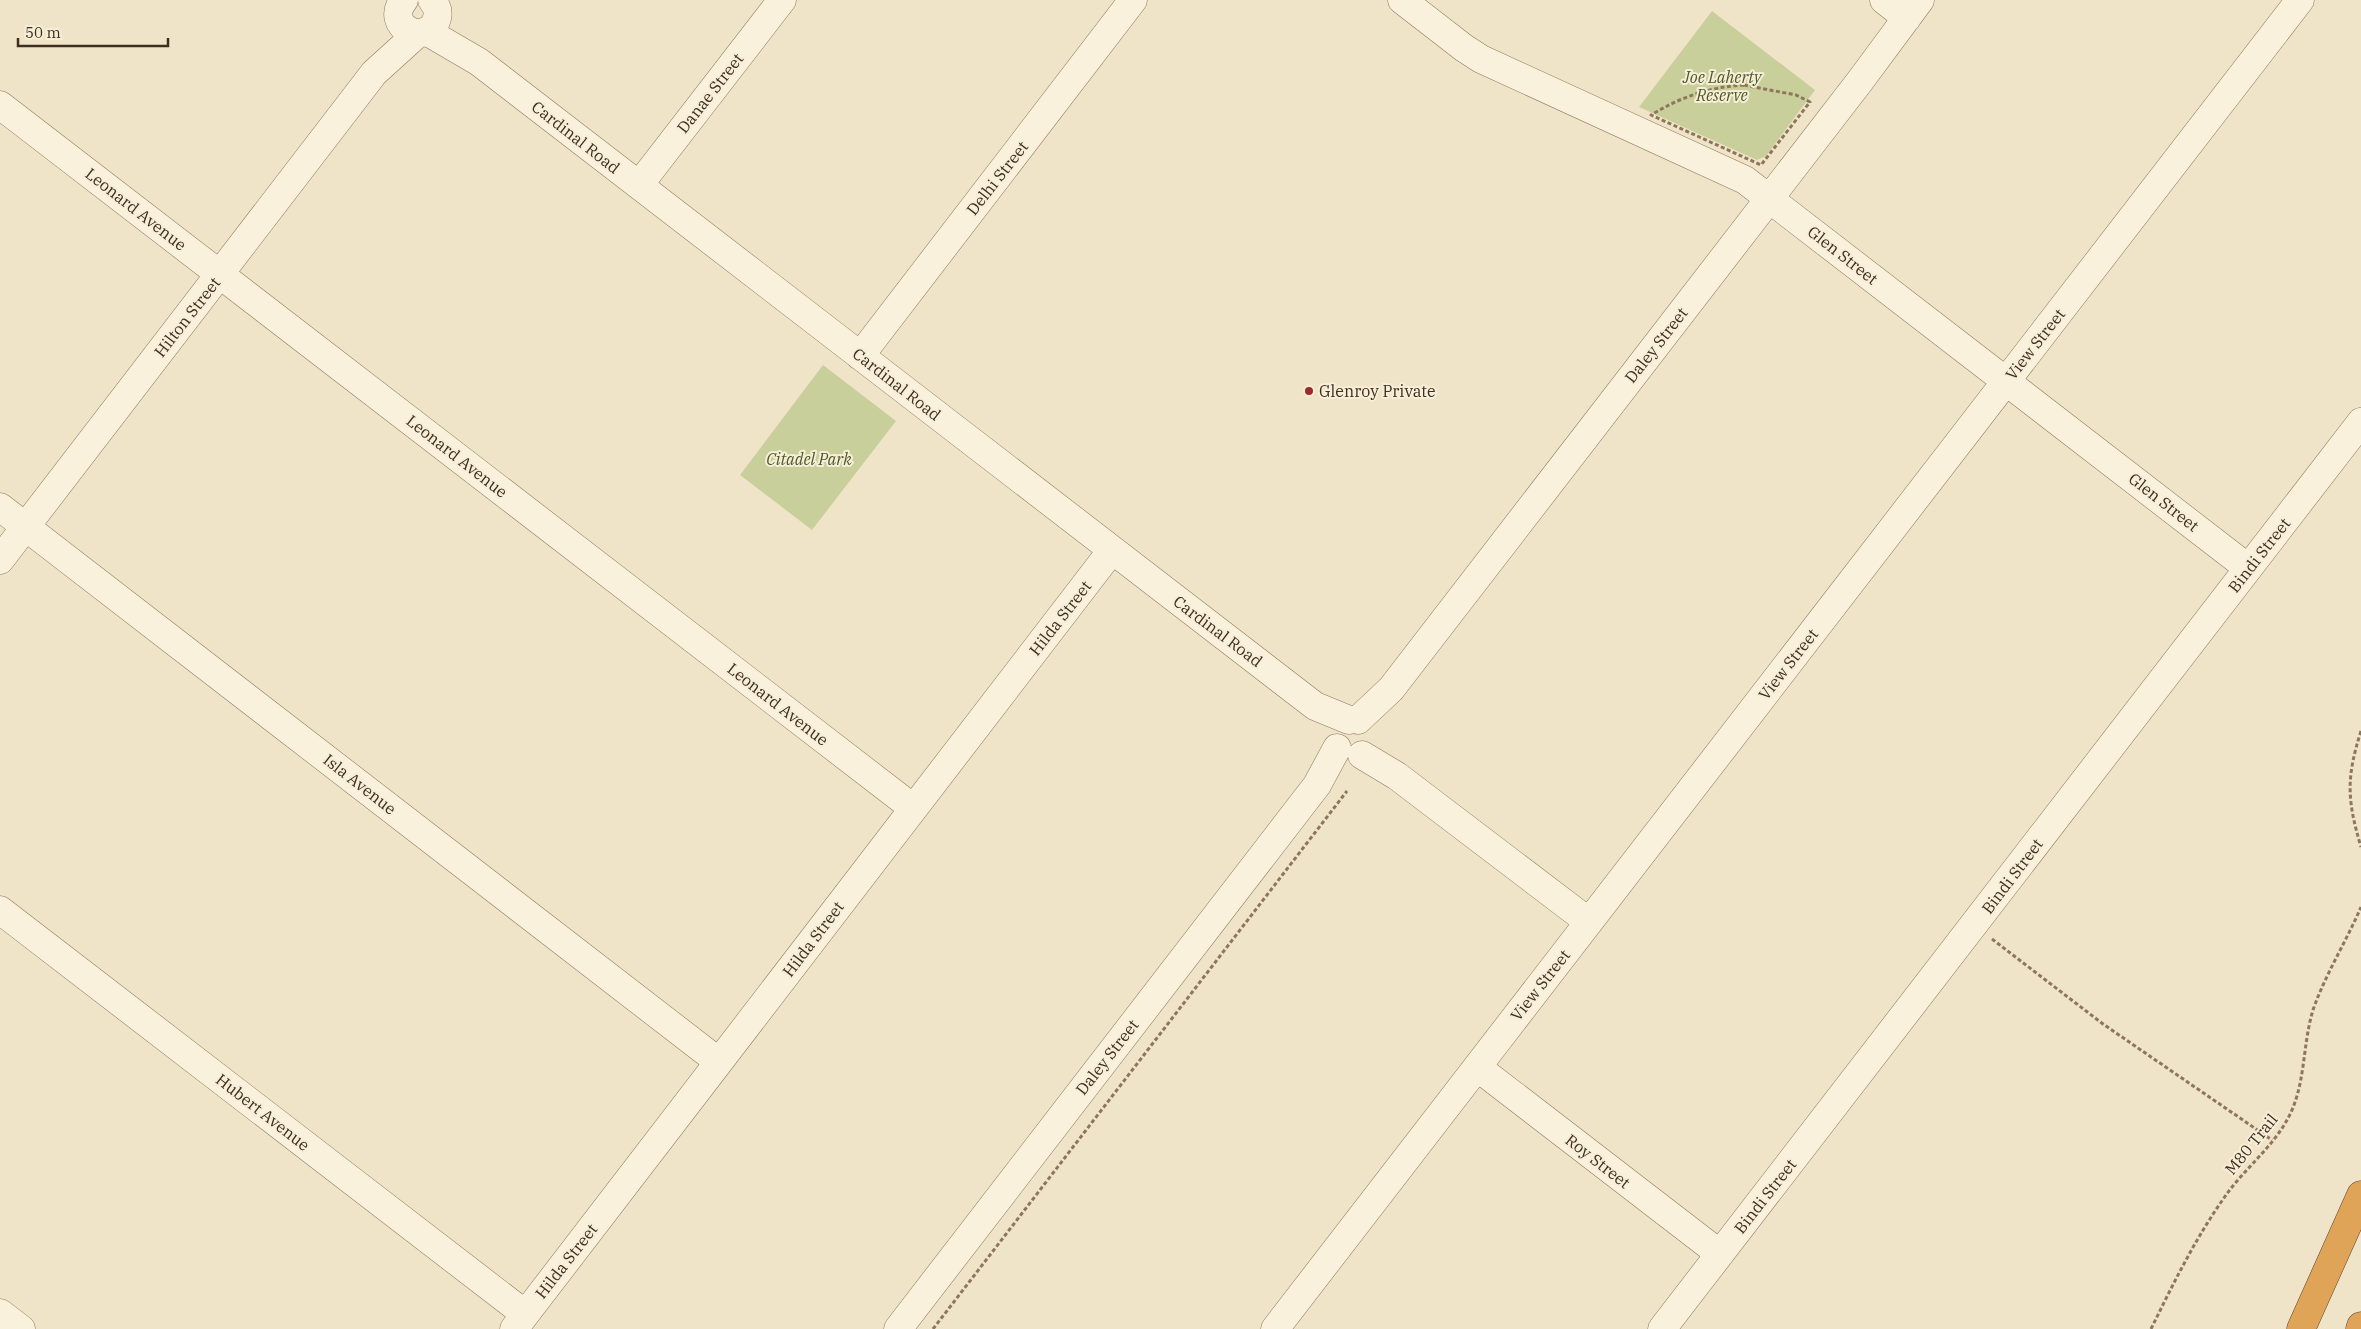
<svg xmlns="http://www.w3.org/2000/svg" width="2361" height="1329" font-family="'IBM Plex Serif',serif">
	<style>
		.green { fill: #c9cf9b }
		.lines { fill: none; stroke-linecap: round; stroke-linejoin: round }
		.minor-casing { stroke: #8d765c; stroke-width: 29 }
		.highway-casing { stroke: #5b4430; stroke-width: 29 }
		.path { stroke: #8d765c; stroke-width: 3; stroke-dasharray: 4 2.5; stroke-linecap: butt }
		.minor { stroke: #faf1dc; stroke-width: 28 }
		.highway { stroke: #e0a458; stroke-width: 28 }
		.poi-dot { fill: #9e2a2b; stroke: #f7eed8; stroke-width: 2 }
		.labels { text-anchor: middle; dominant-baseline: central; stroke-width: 4; stroke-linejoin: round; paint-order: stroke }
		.park-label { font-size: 16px; font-style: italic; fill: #4d5a26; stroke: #f7eed8 }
		.street-label { font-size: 16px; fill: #3d2e20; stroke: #f7eed8 }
		.poi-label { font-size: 16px; fill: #3d2e20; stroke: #f7eed8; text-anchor: start }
	</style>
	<rect width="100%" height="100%" fill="#f0e4c8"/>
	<!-- green -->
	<path class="green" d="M1712,11L1815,90L1766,156L1757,160L1639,107Z
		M823,365L896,421L812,530L740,475Z"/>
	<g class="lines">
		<!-- minor casing -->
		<g class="minor-casing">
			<path id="minor" d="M404,0C382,27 429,49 437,18C439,11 436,5 432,0
				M1402,0L1464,48L1481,59L1745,180L2248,568
				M1884,0L1907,18
				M426,31L479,62L1315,706L1349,720
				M0,105L913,808
				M639,185L782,0
				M860,356L1133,0
				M0,507L719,1062
				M0,560L374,73L417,34
				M1358,720L1391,689L1860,81L1920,0
				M1362,755L1397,776L1589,922
				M0,910L525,1314
				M1477,1067L1720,1254
				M0,1313L21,1329
				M514,1329L1112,550
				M898,1329L1317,785L1337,748
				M1275,1329L2300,0
				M1662,1329L2361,422"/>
		</g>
		<!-- highway casing -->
		<g class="highway-casing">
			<path id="highway" d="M2301,1329L2361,1195
				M2360,1329L2361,1326"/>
		</g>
		<!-- path -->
		<path class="path" d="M1744,85L1796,95L1810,102L1761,165L1651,115C1681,97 1709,87 1744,85Z
			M2361,731C2346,778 2347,800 2361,847
			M1992,939L2103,1024L2272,1140
			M933,1329L1347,791
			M2151,1329C2174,1282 2198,1233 2229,1191C2247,1167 2273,1146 2287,1120C2306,1087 2302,1046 2313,1010C2325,975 2346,942 2361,907"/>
		<!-- minor -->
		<use href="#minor" class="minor"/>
		<!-- highway -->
		<use href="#highway" class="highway"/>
	</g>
	<!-- markers -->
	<circle class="poi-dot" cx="1309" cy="391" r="5"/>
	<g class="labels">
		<!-- park labels -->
		<g class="park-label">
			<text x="1722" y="77">Joe Laherty<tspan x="1722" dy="18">Reserve</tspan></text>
			<text x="809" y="459">Citadel Park</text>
		</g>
		<!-- street labels -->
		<g class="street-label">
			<text transform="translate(710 93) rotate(-52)">Danae Street</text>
			<text transform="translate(576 137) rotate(38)">Cardinal Road</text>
			<text transform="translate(997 178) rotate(-52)">Delhi Street</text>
			<text transform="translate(136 209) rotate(38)">Leonard Avenue</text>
			<text transform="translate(1843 255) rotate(38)">Glen Street</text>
			<text transform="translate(187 317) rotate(-52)">Hilton Street</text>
			<text transform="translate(2035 344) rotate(-52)">View Street</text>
			<text transform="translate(1656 345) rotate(-52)">Daley Street</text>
			<text transform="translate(897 384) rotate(38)">Cardinal Road</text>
			<text transform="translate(457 456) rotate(38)">Leonard Avenue</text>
			<text transform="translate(2164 502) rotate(38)">Glen Street</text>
			<text transform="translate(2259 555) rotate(-52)">Bindi Street</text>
			<text transform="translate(1060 618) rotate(-52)">Hilda Street</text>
			<text transform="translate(1218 631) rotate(37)">Cardinal Road</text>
			<text transform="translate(1788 664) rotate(-52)">View Street</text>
			<text transform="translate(778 704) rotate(38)">Leonard Avenue</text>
			<text transform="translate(360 784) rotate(38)">Isla Avenue</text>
			<text transform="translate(2012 876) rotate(-53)">Bindi Street</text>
			<text transform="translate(813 939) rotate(-53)">Hilda Street</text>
			<text transform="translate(1540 985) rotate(-52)">View Street</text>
			<text transform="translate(1107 1057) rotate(-52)">Daley Street</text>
			<text transform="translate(263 1112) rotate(38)">Hubert Avenue</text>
			<text transform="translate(2251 1144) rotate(-51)">M80 Trail</text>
			<text transform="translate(1598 1161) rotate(38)">Roy Street</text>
			<text transform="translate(1765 1196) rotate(-52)">Bindi Street</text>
			<text transform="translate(566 1261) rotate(-52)">Hilda Street</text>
		</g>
		<!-- poi labels -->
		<g class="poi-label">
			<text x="1319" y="391">Glenroy Private</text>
		</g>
	</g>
	<!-- scale -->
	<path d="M18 38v8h150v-8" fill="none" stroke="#3d2e20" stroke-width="2.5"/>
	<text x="25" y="38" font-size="15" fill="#3d2e20" stroke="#f7eed8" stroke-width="4" paint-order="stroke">50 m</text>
</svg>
